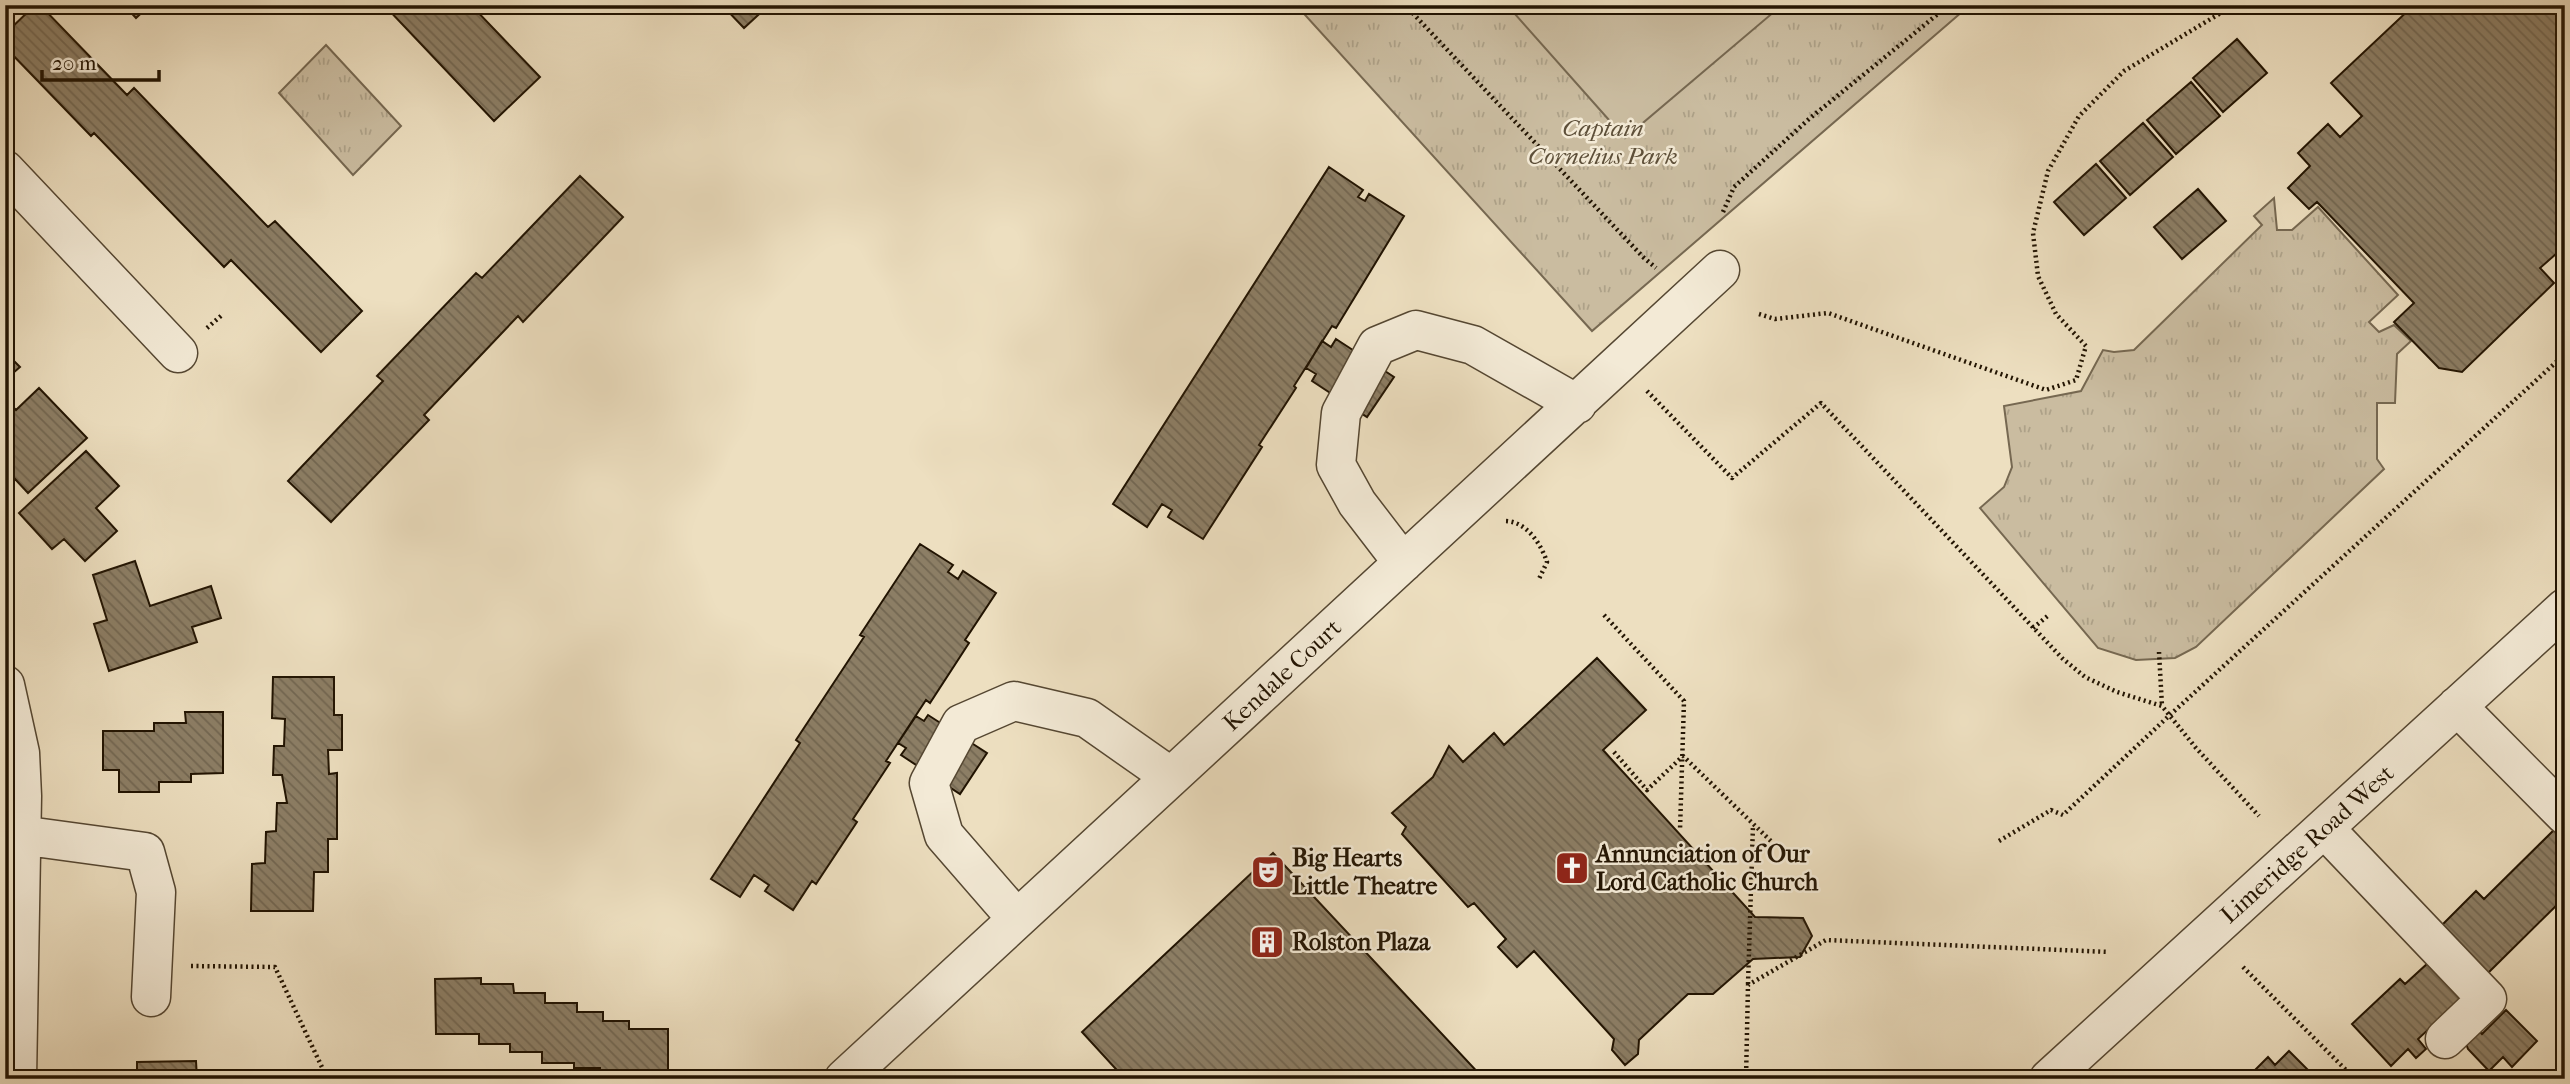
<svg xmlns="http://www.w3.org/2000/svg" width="2570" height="1084" font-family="'IM FELL French Canon',serif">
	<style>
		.park { fill: url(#park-tufts); stroke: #766851; stroke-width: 2 }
		.garden { fill: #cabca0; stroke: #766851; stroke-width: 2 }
		.building { fill: url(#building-back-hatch); stroke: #221402; stroke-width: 2 }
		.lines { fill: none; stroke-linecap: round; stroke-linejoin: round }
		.minor-casing { stroke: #554732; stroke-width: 41 }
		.path { stroke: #221402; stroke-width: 4.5; stroke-dasharray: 2 3.5; stroke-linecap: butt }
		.minor { stroke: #f3ead6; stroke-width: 38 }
		.labels { text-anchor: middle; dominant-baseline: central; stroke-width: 5; stroke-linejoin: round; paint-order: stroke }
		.park-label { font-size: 24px; font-style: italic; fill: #5d4f39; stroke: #f3ead6 }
		.street-label { font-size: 24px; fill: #221402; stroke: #f3ead6 }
		.poi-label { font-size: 24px; font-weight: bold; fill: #221402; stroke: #f3ead6; text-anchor: start }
	</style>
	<defs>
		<pattern id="park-tufts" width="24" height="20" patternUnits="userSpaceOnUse" patternTransform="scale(1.75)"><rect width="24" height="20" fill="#cabca0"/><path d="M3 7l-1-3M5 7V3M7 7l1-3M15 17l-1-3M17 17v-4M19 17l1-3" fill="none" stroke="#ada188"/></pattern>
		<pattern id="building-back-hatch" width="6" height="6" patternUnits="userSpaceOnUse" patternTransform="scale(1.75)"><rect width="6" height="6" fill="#8c7e65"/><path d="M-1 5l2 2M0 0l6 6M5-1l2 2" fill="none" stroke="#726651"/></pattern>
	</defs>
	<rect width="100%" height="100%" fill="#eddfc0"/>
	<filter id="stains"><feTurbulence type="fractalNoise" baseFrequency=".00286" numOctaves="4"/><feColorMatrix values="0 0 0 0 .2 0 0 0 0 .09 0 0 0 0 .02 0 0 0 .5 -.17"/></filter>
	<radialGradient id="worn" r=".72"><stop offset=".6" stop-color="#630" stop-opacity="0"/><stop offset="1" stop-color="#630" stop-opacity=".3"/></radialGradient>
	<!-- park -->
	<path class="park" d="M1296,5H1970L1592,331Z
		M326,45L401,126L353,175L279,93Z
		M2274,198L2277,230H2292L2318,207L2398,295L2369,322L2379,332L2394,325L2411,341L2397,354L2395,403H2377V459L2384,469L2196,647L2175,658L2136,660L2098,648L1980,508L2004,487L2012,467L2004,406L2081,391L2103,350L2114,352L2134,350L2262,225L2254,216Z"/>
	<!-- garden -->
	<path class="garden" d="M1507,5H1782L1625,138Z"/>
	<!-- building -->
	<path class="building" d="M35,5H40L127,95L134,88L268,227L275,221L362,311L321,352L231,260L224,267L94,133L91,136L5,47V34Z
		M124,5H150L136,18Z
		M384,5H471L540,77L494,121Z
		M722,5H769L744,28Z
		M2414,5H2565V246L2540,268L2554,283L2462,372L2439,368L2394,322L2414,303L2317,202L2309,209L2288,188L2310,166L2298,153L2328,124L2340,137L2362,116L2331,83Z
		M2237,39L2267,73L2223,112L2193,78Z
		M2191,82L2220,116L2176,154L2147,120Z
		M2143,123L2173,157L2130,195L2100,161Z
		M2096,164L2126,198L2084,235L2054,202Z
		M1329,167L1363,190L1358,197L1365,201L1369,194L1404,216L1336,328L1332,326L1294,386L1296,388L1259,445L1262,447L1203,539L1168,517L1172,510L1162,504L1147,527L1113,504Z
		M580,176L623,217L523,322L518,316L424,415L429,420L331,522L288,481L383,381L377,376L476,273L482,278Z
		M2198,189L2226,221L2182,259L2154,227Z
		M1336,339L1394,377L1367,417L1312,381L1316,374L1306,368L1322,341L1331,347Z
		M5,352L20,367L5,380Z
		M39,388L87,438L28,493L15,479L5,488V399L16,410Z
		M86,451L119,486L96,508L117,531L85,561L64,539L52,549L19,513Z
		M920,544L953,565L948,572L958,579L963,571L996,593L965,640L969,643L930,703L926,700L886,761L890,763L853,819L857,822L816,884L812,881L793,910L765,891L769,885L754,875L740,897L711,879L800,743L796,740L864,637L860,635Z
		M135,561L150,606L211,586L221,618L192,627L197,642L109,671L94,624L107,620L93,575Z
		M1597,658L1646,710L1603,750L1755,917L1803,918L1812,936L1800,957L1753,959L1713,994H1688L1639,1040L1638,1054L1625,1065L1612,1050L1614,1039L1534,951L1517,967L1498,947L1506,939L1474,903L1468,907L1402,834L1406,827L1392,813L1433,777L1449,746L1463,762L1494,733L1504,745Z
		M273,677H334V715H342V750H328L329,774L337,773V839H328V872H314L313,911H251L252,864L265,863L266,832L276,831L277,803H287L282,775H273L274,746H284L285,719L272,718Z
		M185,712H223V773L191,774V782H159V792H119V770H103V731H154V723H186Z
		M928,715L987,753L960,794L901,755L906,748L898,743L916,716L924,721Z
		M2565,769V795L2551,782Z
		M2560,824L2565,829V897L2488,973L2441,926L2476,891L2484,899Z
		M1273,853L1484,1079H1125L1082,1032Z
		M2428,963L2461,999L2418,1039L2426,1049L2416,1058L2408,1049L2391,1066L2352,1024L2400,979L2405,984Z
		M481,978V984H513L514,993H545V1003H577V1012H603V1021H629V1029H668V1079L600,1078V1068H574V1063H542V1052H510V1044H479V1034H436L435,979Z
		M2506,1010L2537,1041L2512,1067L2503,1057L2489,1071L2468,1049L2464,1038L2474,1026L2482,1034Z
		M2289,1051L2317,1079H2246L2268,1057L2275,1065Z
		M196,1061L197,1079H137V1062Z"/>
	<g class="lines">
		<!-- minor casing -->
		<g class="minor-casing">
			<path id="minor" d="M5,170L178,353
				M1403,563L1357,503L1336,465L1341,413L1377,346L1416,330L1473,345L1577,404
				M5,685L20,753L22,796L17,1079
				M2457,706L2565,815
				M2324,828L2487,999L2445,1039
				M20,835L145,852L156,892L151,997
				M1017,919L944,835L929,783L961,724L1014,701L1087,718L1171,777
				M844,1079L1720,270
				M2049,1079L2565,608"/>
		</g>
		<!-- path -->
		<path class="path" d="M1405,5L1643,257L1656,268
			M1723,212L1734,187L1809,119L1949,5
			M1759,314L1775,319L1828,313L2046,390L2076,380L2086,346L2056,314L2038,276L2033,233L2048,171L2079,116L2124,71L2234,5
			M207,328L222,315
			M1647,391L1732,478L1821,403L2063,659L2085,677L2117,692L2162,706L2196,748L2259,816
			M1506,521C1527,522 1541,544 1547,562L1538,581
			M1604,615L1684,701L1680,830
			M2033,628L2050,614
			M2159,652L2162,706
			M1614,752L1647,790L1683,756L1775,845
			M1999,841L2051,810L2063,815L2171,714L2565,354
			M191,966L275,967L327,1078L335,1079
			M2243,967L2355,1079
			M1748,984L1753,825
			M1746,1079L1748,985L1826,940L2109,952"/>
		<!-- minor -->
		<use href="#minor" class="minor"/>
	</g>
	<!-- icons -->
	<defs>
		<g id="church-square" transform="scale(1.75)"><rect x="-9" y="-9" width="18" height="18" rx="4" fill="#8f2418" stroke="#f3ead6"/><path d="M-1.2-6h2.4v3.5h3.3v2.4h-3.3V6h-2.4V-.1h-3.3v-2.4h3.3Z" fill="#fff"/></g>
		<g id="theatre-square" transform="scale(1.75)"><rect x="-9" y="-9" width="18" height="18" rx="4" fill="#8f2418" stroke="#f3ead6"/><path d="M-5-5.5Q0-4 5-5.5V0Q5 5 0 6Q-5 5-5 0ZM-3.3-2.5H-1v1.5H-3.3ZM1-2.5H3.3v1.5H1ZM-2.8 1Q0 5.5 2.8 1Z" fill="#fff"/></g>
		<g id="building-square" transform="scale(1.75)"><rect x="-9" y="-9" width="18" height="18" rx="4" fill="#8f2418" stroke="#f3ead6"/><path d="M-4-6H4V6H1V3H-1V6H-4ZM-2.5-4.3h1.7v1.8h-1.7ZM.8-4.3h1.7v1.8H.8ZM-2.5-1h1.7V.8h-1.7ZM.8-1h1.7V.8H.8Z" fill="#fff"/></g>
	</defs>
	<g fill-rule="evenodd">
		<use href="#church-square" x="1572" y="868"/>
		<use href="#theatre-square" x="1268" y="872"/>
		<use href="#building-square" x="1267" y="942"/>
	</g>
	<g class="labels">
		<!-- park labels -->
		<g class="park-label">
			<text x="1603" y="128">Captain<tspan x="1603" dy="28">Cornelius Park</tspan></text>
		</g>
		<!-- street labels -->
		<g class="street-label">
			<text transform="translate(1282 675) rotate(-43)">Kendale Court</text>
			<text transform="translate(2307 844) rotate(-42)">Limeridge Road West</text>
		</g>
		<!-- poi labels -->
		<g class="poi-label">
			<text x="1596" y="854">Annunciation of Our<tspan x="1596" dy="28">Lord Catholic Church</tspan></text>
			<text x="1292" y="858">Big Hearts<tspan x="1292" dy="28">Little Theatre</tspan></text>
			<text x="1292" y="942">Rolston Plaza</text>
		</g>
	</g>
	<!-- margin -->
	<rect width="2570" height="1084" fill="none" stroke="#eddfc0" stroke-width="28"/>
	<rect x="7" y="7" width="2556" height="1070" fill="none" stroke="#221402" stroke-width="3.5"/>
	<rect x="14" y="14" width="2542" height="1056" fill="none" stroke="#221402" stroke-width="2"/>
	<!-- scale -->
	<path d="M42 70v10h117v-10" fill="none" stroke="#221402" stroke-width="3.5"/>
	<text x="52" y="70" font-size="21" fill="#221402" stroke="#f3ead6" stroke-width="5" paint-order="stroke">20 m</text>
	<rect width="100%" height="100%" filter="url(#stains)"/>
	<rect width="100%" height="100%" fill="url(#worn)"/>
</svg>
